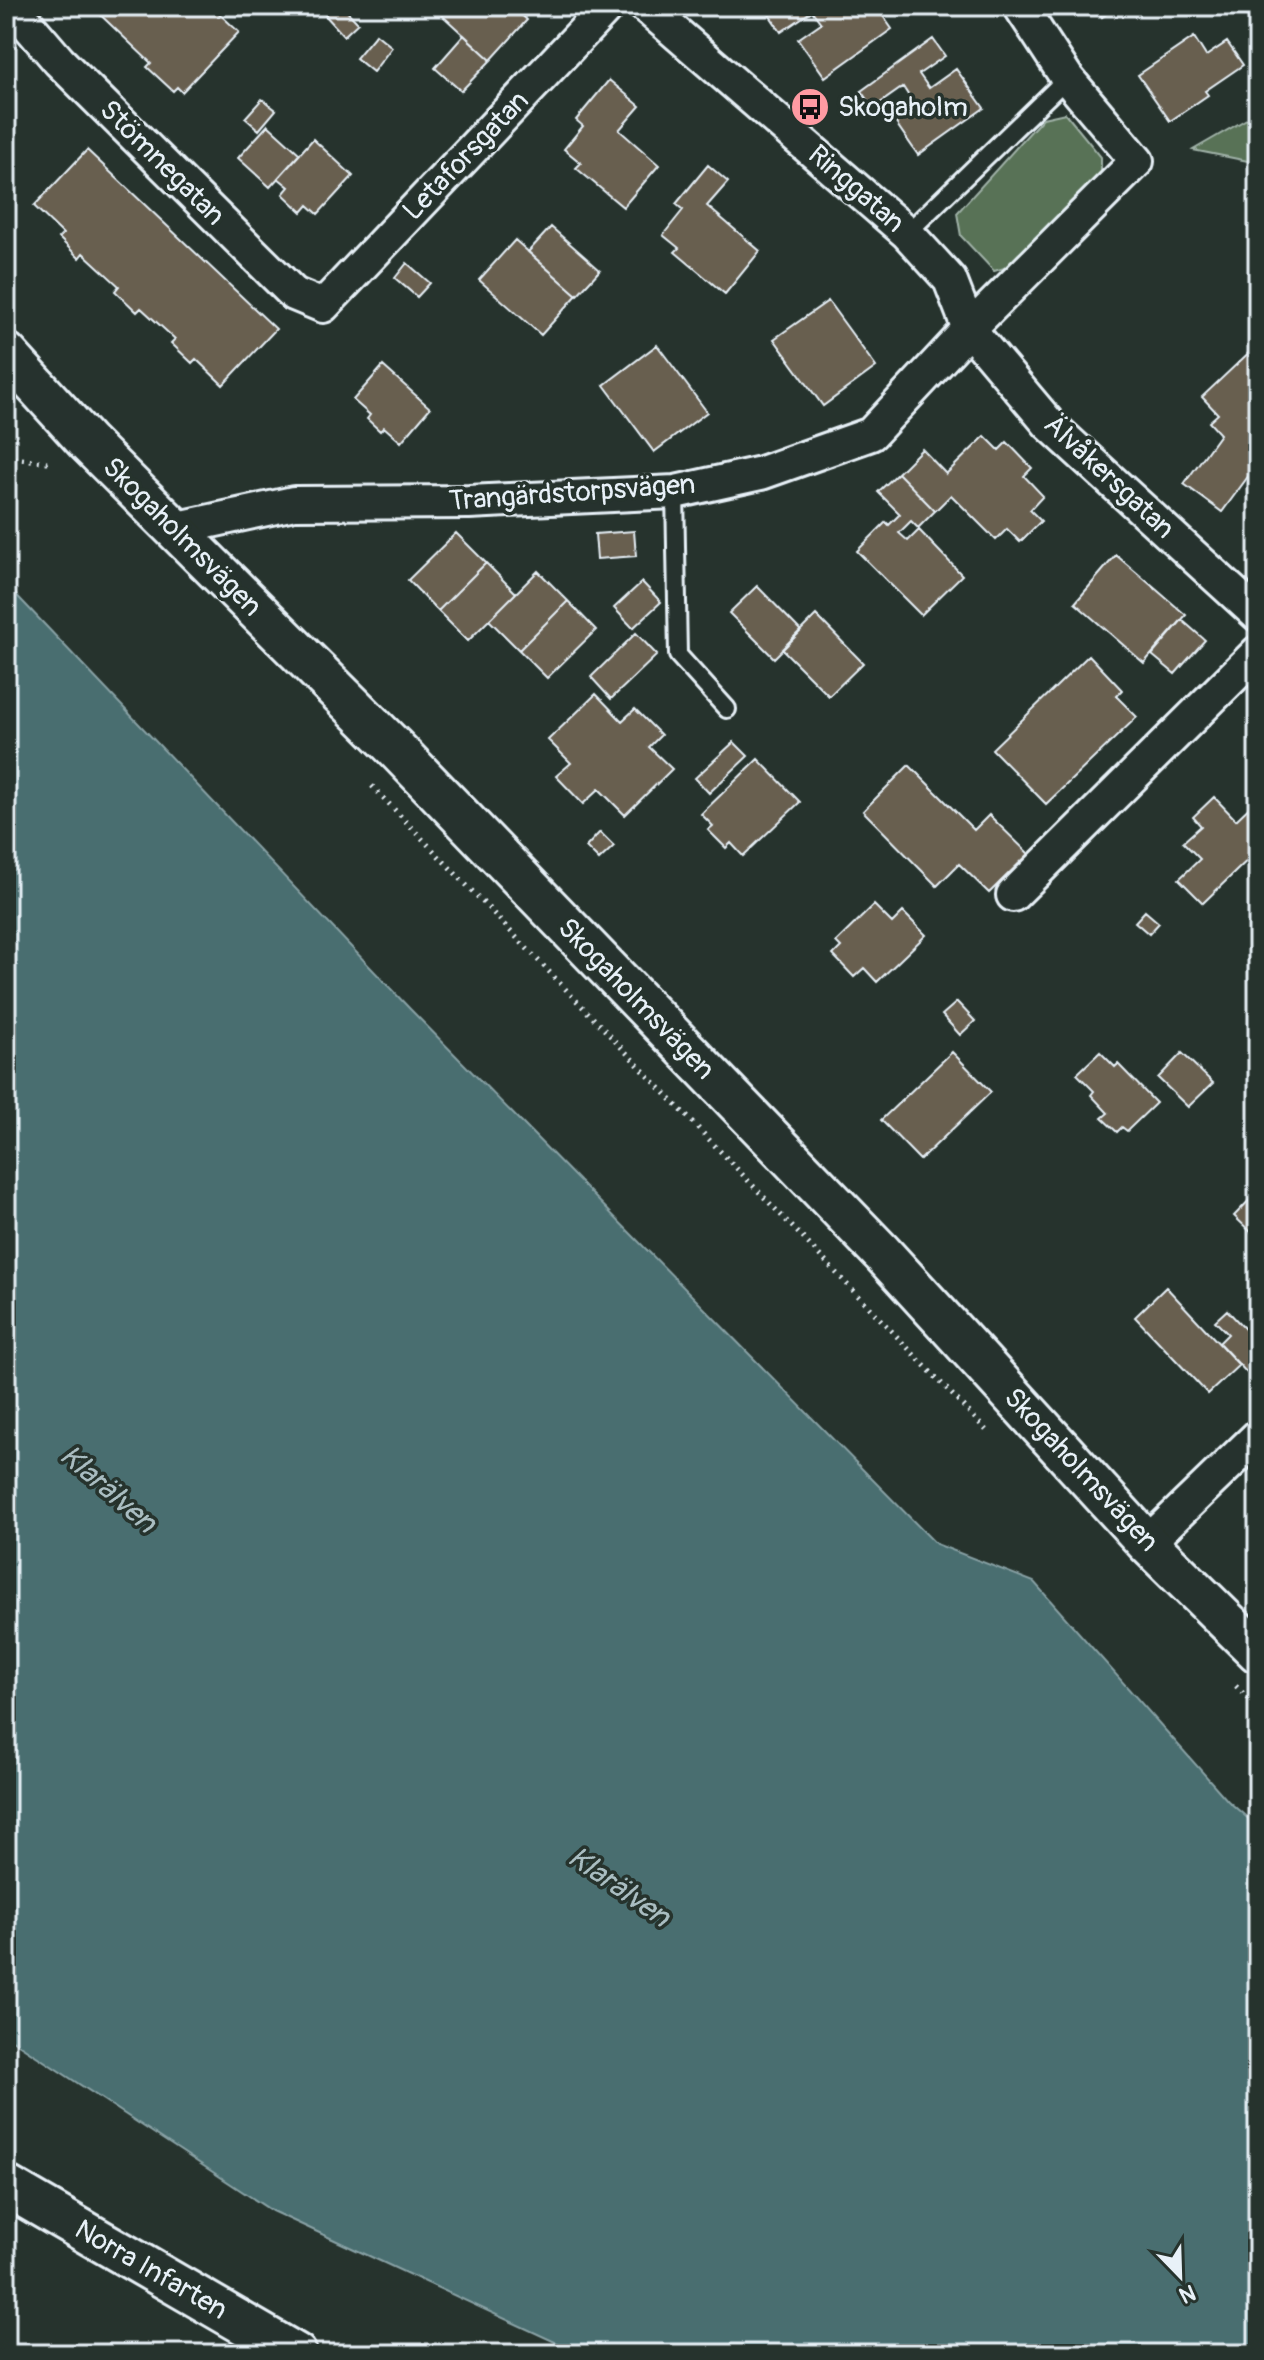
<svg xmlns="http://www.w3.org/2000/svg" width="1264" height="2360" font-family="Pangolin,sans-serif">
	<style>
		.green { fill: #597257; stroke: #a0b2a8; stroke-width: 2 }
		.water { fill: #4a6e6f; stroke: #89a2a6; stroke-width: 2 }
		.building { fill: #675e50; stroke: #e8f1f8; stroke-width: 2 }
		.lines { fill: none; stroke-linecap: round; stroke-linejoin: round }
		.service-casing { stroke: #e8f1f8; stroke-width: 22 }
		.minor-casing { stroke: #e8f1f8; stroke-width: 38 }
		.tertiary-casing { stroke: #e8f1f8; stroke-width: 46 }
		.path { stroke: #e8f1f8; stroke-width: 5; stroke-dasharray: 2 6; stroke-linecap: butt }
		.service { stroke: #26332d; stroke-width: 16 }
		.minor { stroke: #26332d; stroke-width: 32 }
		.tertiary { stroke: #26332d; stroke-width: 40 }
		.labels { text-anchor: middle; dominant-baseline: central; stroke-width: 7; stroke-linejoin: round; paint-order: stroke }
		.poi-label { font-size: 28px; fill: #e8f1f8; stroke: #26332d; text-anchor: start }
		.street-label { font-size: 28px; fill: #e8f1f8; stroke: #26332d }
		.water-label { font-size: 30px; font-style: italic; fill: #a9bdc1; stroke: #26332d }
	</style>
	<rect width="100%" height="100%" fill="#26332d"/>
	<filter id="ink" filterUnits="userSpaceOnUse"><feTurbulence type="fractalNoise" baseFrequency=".0125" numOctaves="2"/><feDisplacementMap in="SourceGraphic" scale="16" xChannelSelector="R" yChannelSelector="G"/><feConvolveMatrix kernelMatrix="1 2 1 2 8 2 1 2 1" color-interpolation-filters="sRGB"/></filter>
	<g filter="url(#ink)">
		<!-- green -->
		<path class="green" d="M1258,112V163L1193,150L1257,113Z
			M1065,113L1101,157V178L1022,263L994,271L961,236L957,213L1043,118Z"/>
		<!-- water -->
		<path class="water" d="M6,584L410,1009L936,1544L1034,1582L1228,1801L1258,1827V2354H581L272,2211L6,2036Z"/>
		<!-- building -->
		<path class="building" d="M91,6H211L239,32L182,92L177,87L173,91L147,67L151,63Z
			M335,6H342L358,23L344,36L325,15Z
			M432,6H512L527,20L491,60Z
			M778,6H833L836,10L841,6H876L892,29L825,77L798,39L821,23L812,11L781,32L768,13Z
			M1095,6H1118L1102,17Z
			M376,34L392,47L373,72L356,58Z
			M464,35L491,60L461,91L435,68Z
			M1194,37L1206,56L1227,42L1243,65L1205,91L1208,95L1170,121L1138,75Z
			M933,39L945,56L919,74L929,88L956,69L984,108L918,155L891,116L912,101L903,87L873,108L861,91Z
			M609,80L640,106L619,130L659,165L623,207L576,168L581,163L564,149L583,126L576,120Z
			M262,99L276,110L259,130L245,118Z
			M268,125L300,154L270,187L238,158Z
			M313,139L353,176L318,214L308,205L302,212L283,194L289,187L278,178Z
			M87,150L276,329L223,385L196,359L192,363L171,343L175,339L141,308L137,312L115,291L119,286L83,253L79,258L59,238L63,234L34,206Z
			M708,165L728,182L707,206L760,251L725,294L675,252L679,248L663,235L683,210L676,204Z
			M551,227L600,270L577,295L528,252Z
			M515,240L577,295L541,335L479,280Z
			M407,263L430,283L417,297L395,278Z
			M828,301L876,367L823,406L774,339Z
			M1258,344V440L1252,446L1258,450V463L1222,512L1184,484L1220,434L1209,422L1218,414L1202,397Z
			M657,345L707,412L654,452L604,385Z
			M383,366L430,408L401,442L384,427L380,431L367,419L370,415L353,400Z
			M985,436L999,450L1007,442L1032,468L1024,476L1043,496L1030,510L1041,521L1020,542L1007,529L996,540L951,495L935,511L898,473L922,449L946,474Z
			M898,473L935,511L918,528L911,521L899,533L908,541L919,530L962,575L921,615L857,551L886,522L889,525L900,514L878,492Z
			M634,531L636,556L597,559L595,534Z
			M456,533L486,563L438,611L408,580Z
			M1116,555L1186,615L1144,663L1075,603Z
			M486,563L516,593L468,641L438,611Z
			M538,571L568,601L519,650L489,620Z
			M642,582L661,602L633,628L614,608Z
			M757,586L801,631L774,658L729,613Z
			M568,601L596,630L547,678L519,650Z
			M816,615L863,663L829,696L782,649Z
			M1182,620L1205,640L1175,674L1152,655Z
			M636,633L657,655L611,699L591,677Z
			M1089,655L1122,690L1116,696L1137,717L1046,804L992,749Z
			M596,694L622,721L635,709L661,735L649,747L672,769L625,815L599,789L583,804L556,776L571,763L548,740Z
			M734,742L748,756L709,793L695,778Z
			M758,759L800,802L743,856L731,843L726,848L708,830L713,826L701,814Z
			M909,765L974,830L989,815L1029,854L989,893L959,864L937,886L863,811Z
			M1214,797L1236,820L1258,799V850L1203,903L1179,879L1200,859L1183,842L1201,826L1193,817Z
			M600,832L614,846L599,860L586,847Z
			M874,905L892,923L903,912L926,935L877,982L864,968L854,977L833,955L841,947L836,942Z
			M1145,911L1159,923L1149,934L1135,922Z
			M957,1002L975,1021L960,1035L942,1015Z
			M952,1052L991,1092L920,1160L881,1120Z
			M1100,1052L1115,1067L1118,1064L1156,1103L1127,1131L1122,1127L1117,1132L1102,1118L1108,1113L1091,1095L1094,1091L1077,1074Z
			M1182,1053L1213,1083L1188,1107L1158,1078Z
			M1258,1191V1239L1234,1216Z
			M1166,1287L1239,1365L1208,1394L1135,1317Z
			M1227,1310L1258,1343V1367L1249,1375L1219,1343L1228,1334L1215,1321Z"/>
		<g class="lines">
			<!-- service casing -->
			<g class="service-casing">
				<path id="service" d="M907,233L1067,78
					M675,492L678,655L727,709"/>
			</g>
			<!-- minor casing -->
			<g class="minor-casing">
				<path id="minor" d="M12,6L59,61L294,294L323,306L608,6
					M645,6L907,233L950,280L969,329L1049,424L1258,615
					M174,529L294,503L469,502L675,492L761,473L871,434L969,329L1137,161L1067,78L1020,6
					M1013,895L1258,652
					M1147,1543L1258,1436"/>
			</g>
			<!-- tertiary casing -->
			<g class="tertiary-casing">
				<path id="tertiary" d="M6,353L87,442L395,748L882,1253L1147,1543L1258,1652
					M6,2186L296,2354"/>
			</g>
			<!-- path -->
			<path class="path" d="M6,457L47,462L52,460
				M372,786L986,1430
				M1236,1686L1258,1708"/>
			<!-- service -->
			<use href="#service" class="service"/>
			<!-- minor -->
			<use href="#minor" class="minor"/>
			<!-- tertiary -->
			<use href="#tertiary" class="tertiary"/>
		</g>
	</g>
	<!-- icons -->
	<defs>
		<g id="bus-disc" transform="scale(2)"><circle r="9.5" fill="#ff9aa2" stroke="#26332d"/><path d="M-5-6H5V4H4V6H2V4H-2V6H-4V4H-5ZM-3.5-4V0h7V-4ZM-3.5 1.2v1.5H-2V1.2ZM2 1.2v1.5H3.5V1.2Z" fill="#111"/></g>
	</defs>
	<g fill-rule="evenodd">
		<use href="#bus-disc" x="810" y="107"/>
	</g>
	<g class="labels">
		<!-- poi labels -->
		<g class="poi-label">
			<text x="838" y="107">Skogaholm</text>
		</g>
		<!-- street labels -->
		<g class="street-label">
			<text transform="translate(466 156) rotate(-46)">Letaforsgatan</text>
			<text transform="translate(162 163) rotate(45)">Stömnegatan</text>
			<text transform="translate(856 189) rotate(41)">Ringgatan</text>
			<text transform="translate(1109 477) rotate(43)">Älvåkersgatan</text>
			<text transform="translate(572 493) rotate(-4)">Trangärdstorpsvägen</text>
			<text transform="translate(182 537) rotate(45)">Skogaholmsvägen</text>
			<text transform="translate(636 999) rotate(46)">Skogaholmsvägen</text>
			<text transform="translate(1081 1470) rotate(47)">Skogaholmsvägen</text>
			<text transform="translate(151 2270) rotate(30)">Norra Infarten</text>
		</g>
		<!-- water labels -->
		<g class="water-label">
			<text transform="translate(108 1489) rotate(41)">Klarälven</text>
			<text transform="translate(619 1887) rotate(35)">Klarälven</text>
		</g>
	</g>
	<!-- margin -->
	<rect width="1264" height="2360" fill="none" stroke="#26332d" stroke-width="32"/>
	<rect x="16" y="16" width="1232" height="2328" fill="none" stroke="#e8f1f8" stroke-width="3" filter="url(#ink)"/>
	<!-- north arrow -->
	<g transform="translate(1180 2276) rotate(157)" stroke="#26332d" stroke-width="6" paint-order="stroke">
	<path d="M0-6L14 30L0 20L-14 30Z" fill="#e8f1f8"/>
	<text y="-12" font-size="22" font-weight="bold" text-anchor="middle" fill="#e8f1f8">N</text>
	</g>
</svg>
